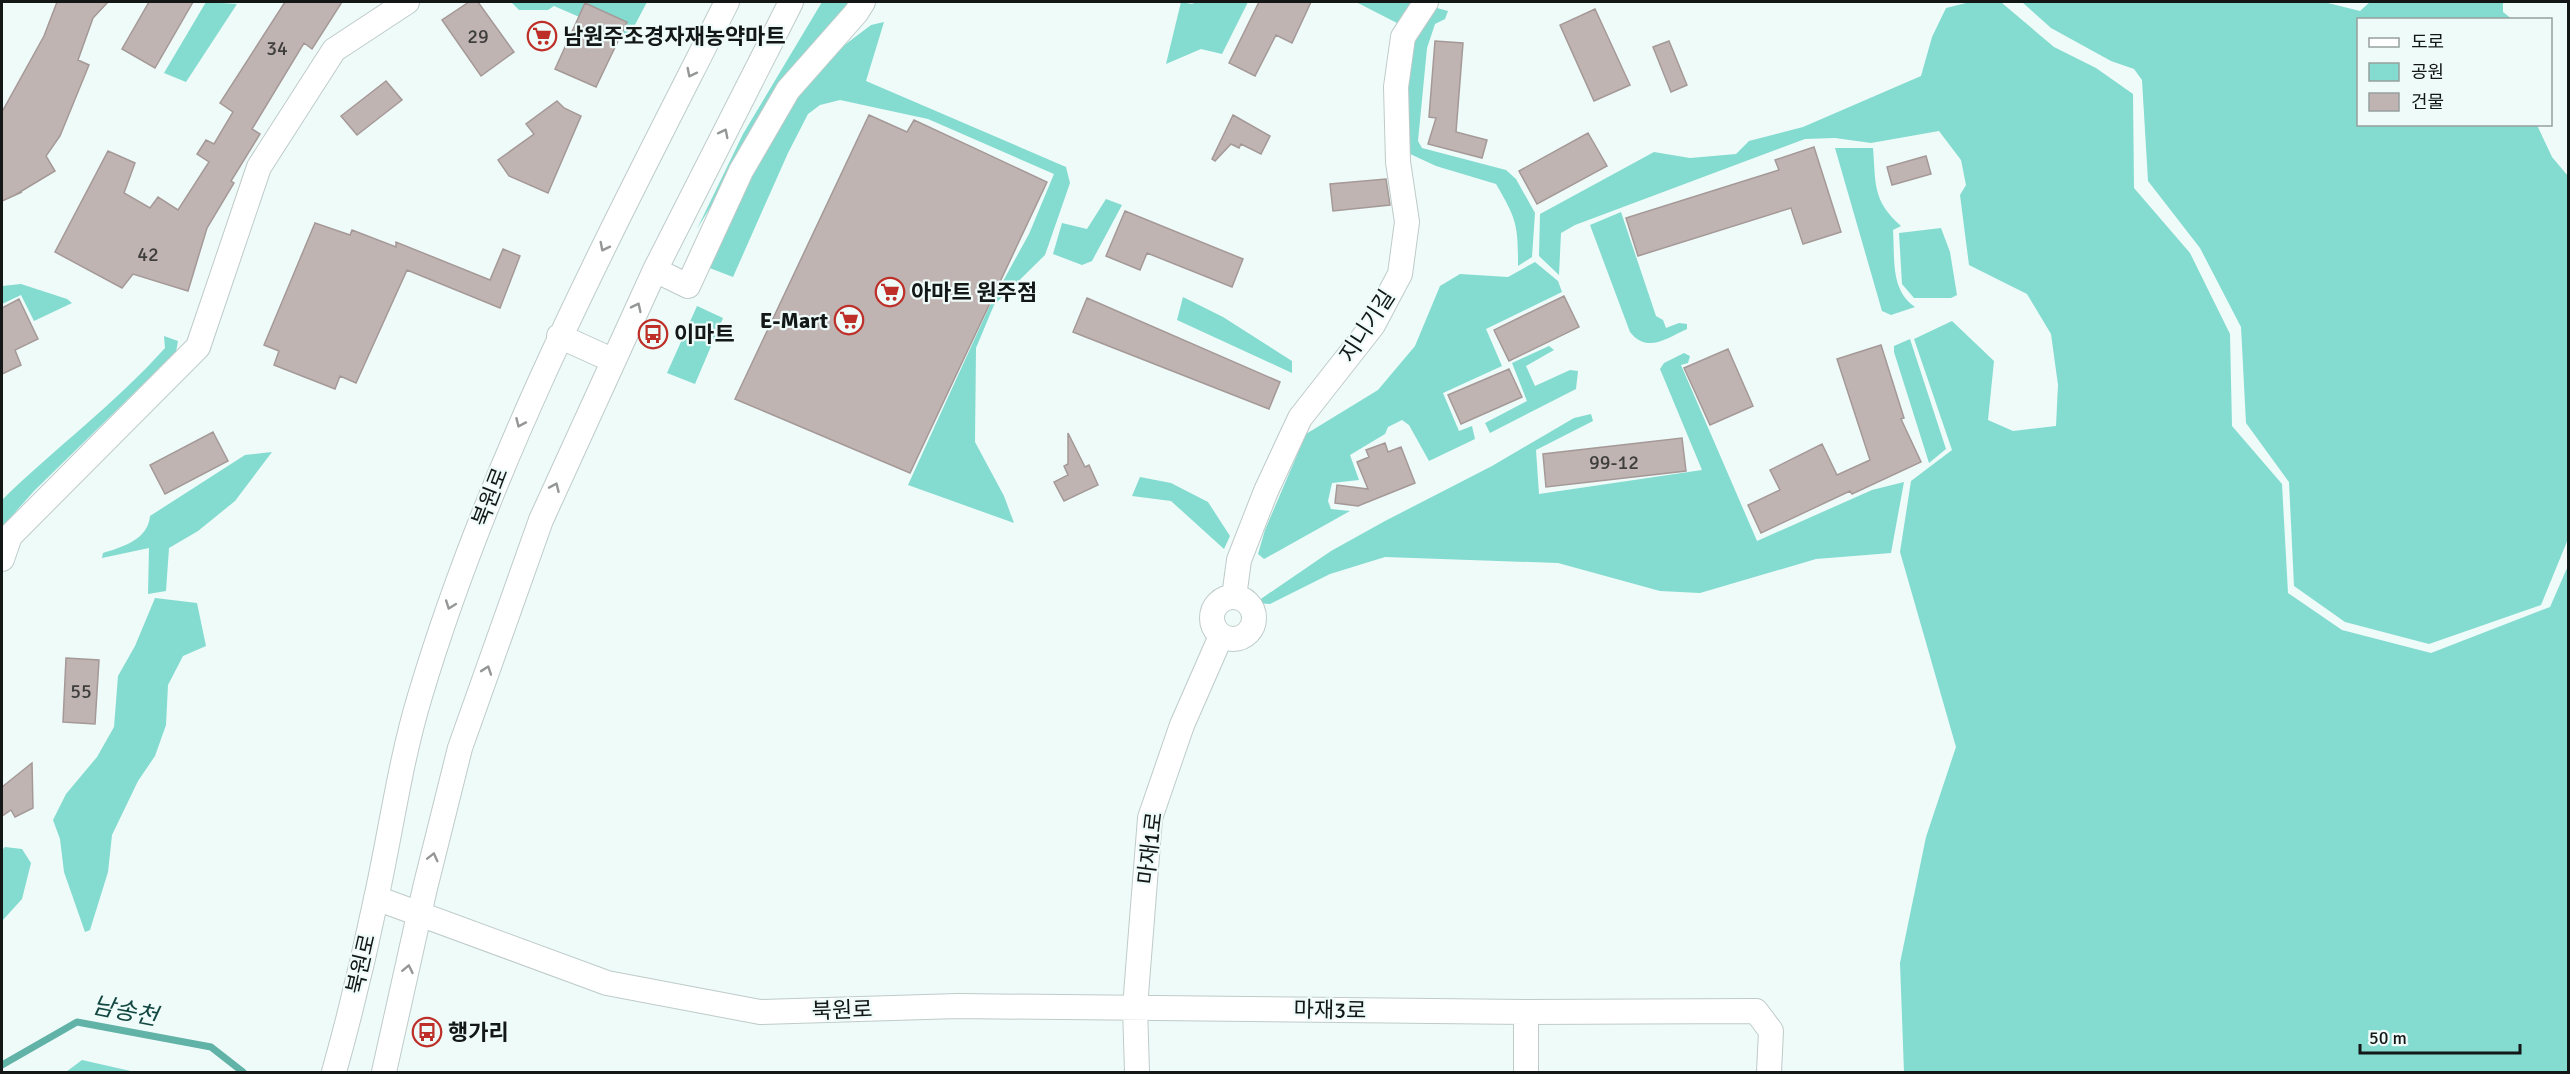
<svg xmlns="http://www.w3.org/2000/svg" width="2570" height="1074" font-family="Signika,'Noto Sans KR',sans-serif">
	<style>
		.green { fill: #84dbd0 }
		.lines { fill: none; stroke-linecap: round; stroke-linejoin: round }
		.stream { stroke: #61b3a8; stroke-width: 7 }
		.building { fill: #c0b4b2; stroke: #a59998; stroke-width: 1.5 }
		.minor-casing { stroke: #becbc9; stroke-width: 26 }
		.minor { stroke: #fff; stroke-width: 24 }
		.oneway { stroke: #959796 }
		.labels { text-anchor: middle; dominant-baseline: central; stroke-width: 4.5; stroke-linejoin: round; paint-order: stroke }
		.number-label { font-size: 20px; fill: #3e3e3d }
		.poi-label { font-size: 22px; font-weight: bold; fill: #131716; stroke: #eefbf9; text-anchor: start }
		.street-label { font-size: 22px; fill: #131716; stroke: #eefbf9 }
		.water-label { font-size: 24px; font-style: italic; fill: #134842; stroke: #eefbf9 }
	</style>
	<rect width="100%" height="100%" fill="#eefbf9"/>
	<!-- green -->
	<path class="green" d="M206,2L237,4L186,82L164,73Z
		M511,2H647L628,38L554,6L548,10H519Z
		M822,2H854L752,139L697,229L743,134Z
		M1181,2L1192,4L1196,2H1248L1222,54L1201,49L1166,64Z
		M1356,2H1411L1397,23Z
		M1970,2L2002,3L2054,47L2096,68L2133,94L2134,188L2190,253L2230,334L2232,426L2282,484L2288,593L2342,630L2431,653L2550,607L2568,566V1072H1904L1900,963L1926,837L1956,747L1900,552L1911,481L1952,450L1914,339L1952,321L1994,361L1988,420L2013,431L2056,426L2058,385L2051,334L2027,294L1969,265L1960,195L1966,185L1961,160L1939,131L1871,143L1835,138L1805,139L1575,225L1561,233L1559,275L1539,256L1540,214L1654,152L1690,158L1736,154L1749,141L1803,127L1921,76L1932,37L1946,8Z
		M2022,2H2324L2360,11L2370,2H2503V12L2512,19L2358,20V124L2537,125L2552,157L2568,176V539L2541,605L2429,644L2345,622L2294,586L2289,482L2246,423L2241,327L2200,248L2148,181L2142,80L2134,69L2111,61L2051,28Z
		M1437,8L1448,11L1445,19L1435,24L1427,48L1418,141L1422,148L1506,170L1516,179L1535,213L1532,257L1518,266C1518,225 1517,220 1496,184L1436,166L1408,153L1401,136L1411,50L1429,13Z
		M884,22L866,81L1066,167L1070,183L1045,255L994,305L976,348L975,442L1004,496L1014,523L908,485L991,303L1029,234L1054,174L928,119L840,100L820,105L808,114L788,153L733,277L707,267L721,232L795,93L830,56L871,25Z
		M1835,148H1873C1876,184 1872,200 1901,226L1893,230C1895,258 1890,290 1915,307L1891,315L1882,311Z
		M1106,199L1122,205L1092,261L1082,265L1053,254L1062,223L1087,229Z
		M1621,212L1656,316L1663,320L1666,328L1679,323L1687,324V329C1667,338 1647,354 1630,332L1590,225Z
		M1941,228L1950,252L1957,295L1951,298H1914L1902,284L1899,233Z
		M1535,262L1558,281L1562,292L1486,329L1502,366L1443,393L1459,431L1472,426L1475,439L1429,461L1409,425L1402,420L1388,427L1385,434L1350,455L1359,480L1332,483L1328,501L1331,509L1350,511L1264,559L1258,554L1265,530L1306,434L1378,390L1415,346L1440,286L1460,274L1508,277Z
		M21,284L67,299L72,303L34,321L21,295L2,304V286Z
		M1183,297L1223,317L1292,361V373L1177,320Z
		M697,306L723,318L695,384L667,373Z
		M164,336L178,341L176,352L34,491L2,527V500C55,448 115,404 165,348Z
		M1910,339L1946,449L1929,463L1894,352V346Z
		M1549,346L1554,350L1526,366L1535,386L1570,370L1578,371L1576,389L1490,433L1485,423L1527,401L1512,363Z
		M1684,353L1690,356L1688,363L1681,365L1757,541L1872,490L1904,482L1891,553L1816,559L1700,593L1660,591L1558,563L1385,557L1330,574L1270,604L1255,603L1331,551L1385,521L1492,466L1574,418L1591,414L1593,421L1536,450L1539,494L1702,470L1660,369L1664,363Z
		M272,452L235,501L198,531L169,548L166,591L148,594L149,548L102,558L103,553C122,547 148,540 150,516L245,455Z
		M1140,477L1171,483L1208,502L1230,536L1224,549L1171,501L1132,496Z
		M155,598L197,603L206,646L183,656L168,685L166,725L155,756L138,781L112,835L108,872L90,930L85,932L64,872L60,839L53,820L66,794L97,757L114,727L118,676L135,646Z
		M5,847L22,849L31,863L22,899L2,921V850Z
		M82,1060L135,1072H66Z"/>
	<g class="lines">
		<!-- stream -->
		<path class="stream" d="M2,1065L77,1022L211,1047L243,1072"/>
	</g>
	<!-- building -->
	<path class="building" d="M57,2H108L93,18L78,60L89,65L60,136L46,156L55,171L15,195L22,192L2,201V112L44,36Z
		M149,2H193L155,68L122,49Z
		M285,2H342L312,49L304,43L252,129L260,134L231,181L234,183L207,228L188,291L133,274L122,288L55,252L108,151L135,163L124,193L150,208L158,197L178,210L209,162L197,154L206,140L214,144L233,112L220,103Z
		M469,2H478L514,52L481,76L442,20Z
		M1259,2H1311L1292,43L1276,35L1255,76L1229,63Z
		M585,3L627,22L596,87L555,69Z
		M1595,9L1630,85L1594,101L1560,25Z
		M1435,41L1463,43L1456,132L1487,140L1482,158L1428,144L1436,118L1429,117Z
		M1669,41L1687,85L1671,92L1653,47Z
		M386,81L402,100L357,135L341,116Z
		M557,101L564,108L581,116L548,193L509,176L498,160L534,134L526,124Z
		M869,115L907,132L914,120L1047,182L910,473L735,399Z
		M1233,115L1270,136L1261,154L1241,144L1239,148L1231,144L1215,161L1212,159Z
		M1588,133L1607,166L1537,204L1519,171Z
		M1814,147L1841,232L1803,244L1791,208L1638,256L1626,218L1779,170L1775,160Z
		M1926,156L1931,174L1892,185L1887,167Z
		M1386,179L1390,205L1333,211L1330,184Z
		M1125,211L1243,259L1232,287L1147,253L1140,270L1106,256Z
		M315,223L350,235L352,230L396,247V242L490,280L503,249L520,256L500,308L407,270L356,383L340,376L335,389L274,365L279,351L264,345Z
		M1564,296L1579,327L1509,361L1494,330Z
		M1087,298L1280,382L1269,409L1073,332Z
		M19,299L38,339L15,350L21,365L2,374V308Z
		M1881,345L1904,418L1901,419L1921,462L1852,494L1850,491L1761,533L1748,505L1780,490L1770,470L1822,444L1837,475L1870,460L1837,359Z
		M1728,349L1753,406L1710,425L1684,368Z
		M1509,369L1522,397L1461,424L1448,395Z
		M213,432L228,461L165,494L150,465Z
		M1068,433L1085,467L1089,465L1098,485L1064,501L1054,482L1068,475L1064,466L1068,464Z
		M1682,438L1686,471L1546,487L1543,454Z
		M1385,443L1388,452L1401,447L1415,483L1358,506L1335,503L1337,485L1368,489L1357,462L1369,457L1366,450Z
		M66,658L99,660L95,724L63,722Z
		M32,763L33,808L15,817L11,810L2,816V787Z"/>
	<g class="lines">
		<!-- minor casing -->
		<g class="minor-casing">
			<path id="minor" d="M655,270L688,286L741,171L788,90L856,13L863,2
				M559,336L612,360
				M2,559L10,536L198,347L259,167L334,50L407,2
				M1234,597L1239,560L1266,491L1300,418L1373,325L1400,274L1407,222L1398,162L1396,87L1403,37L1426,2
				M1212 618a21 21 0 1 1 42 0a21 21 0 1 1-42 0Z
				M376,898L607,983L760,1012L958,1006L1526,1012L1756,1011L1771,1031L1769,1072
				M1526,1012V1072
				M334,1072C350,1015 364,957 376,899C391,831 400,762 420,696C493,452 613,228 727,2
				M384,1072L425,888L460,748L541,520L655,270L791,2
				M1137,1072L1135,1007L1150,818L1182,725L1221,636"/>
		</g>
		<!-- minor -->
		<use href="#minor" class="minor"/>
	</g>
	<!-- one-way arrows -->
	<defs><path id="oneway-chevron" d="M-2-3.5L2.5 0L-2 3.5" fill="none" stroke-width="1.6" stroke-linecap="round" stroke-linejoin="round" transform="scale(1.5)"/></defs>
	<g class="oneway">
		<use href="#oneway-chevron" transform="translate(691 73) rotate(117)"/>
		<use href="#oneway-chevron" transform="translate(724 133) rotate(-63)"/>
		<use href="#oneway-chevron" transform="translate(604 247) rotate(117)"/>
		<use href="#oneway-chevron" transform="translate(637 307) rotate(-64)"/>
		<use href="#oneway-chevron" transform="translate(520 423) rotate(114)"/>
		<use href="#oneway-chevron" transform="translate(555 487) rotate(-66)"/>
		<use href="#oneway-chevron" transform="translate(450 605) rotate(110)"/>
		<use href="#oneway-chevron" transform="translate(487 670) rotate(-71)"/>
		<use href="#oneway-chevron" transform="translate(433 857) rotate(-76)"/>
		<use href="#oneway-chevron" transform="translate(408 969) rotate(-78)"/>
	</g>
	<!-- icons -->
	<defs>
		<g id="supermarket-ring" transform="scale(1.5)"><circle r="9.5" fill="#eefbf9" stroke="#bd2f28" stroke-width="1.5"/><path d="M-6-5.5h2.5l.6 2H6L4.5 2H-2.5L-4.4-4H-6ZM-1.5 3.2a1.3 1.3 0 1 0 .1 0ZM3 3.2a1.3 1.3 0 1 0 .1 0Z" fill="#bd2f28"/></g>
		<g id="bus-ring" transform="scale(1.5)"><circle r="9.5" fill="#eefbf9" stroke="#bd2f28" stroke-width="1.5"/><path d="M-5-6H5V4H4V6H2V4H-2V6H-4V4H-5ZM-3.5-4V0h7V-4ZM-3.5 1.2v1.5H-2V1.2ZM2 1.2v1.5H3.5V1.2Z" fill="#bd2f28"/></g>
	</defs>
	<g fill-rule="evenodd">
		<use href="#supermarket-ring" x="542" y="36"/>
		<use href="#supermarket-ring" x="890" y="292"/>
		<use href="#supermarket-ring" x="849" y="320"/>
		<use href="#bus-ring" x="653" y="334"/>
		<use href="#bus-ring" x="427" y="1032"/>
	</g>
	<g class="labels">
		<!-- number labels -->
		<g class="number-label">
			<text x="478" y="36">29</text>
			<text x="277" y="48">34</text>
			<text x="148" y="254">42</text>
			<text x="1614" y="462">99-12</text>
			<text x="81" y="691">55</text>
		</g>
		<!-- poi labels -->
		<g class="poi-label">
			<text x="563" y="36">남원주조경자재농약마트</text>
			<text x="911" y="292">아마트 원주점</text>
			<text x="828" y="320" text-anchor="end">E-Mart</text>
			<text x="674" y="334">이마트</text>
			<text x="448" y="1032">행가리</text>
		</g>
		<!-- street labels -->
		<g class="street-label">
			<text transform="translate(1367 326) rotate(-57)">지니기길</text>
			<text transform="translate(490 497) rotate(-69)">북원로</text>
			<text transform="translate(1150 848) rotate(-83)">마재1로</text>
			<text transform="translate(361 964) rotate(-77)">북원로</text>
			<text transform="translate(842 1010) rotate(-2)">북원로</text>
			<text transform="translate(1330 1010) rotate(1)">마재3로</text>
		</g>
		<!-- water labels -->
		<g class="water-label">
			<text transform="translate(125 1011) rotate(11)">남송천</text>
		</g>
	</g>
	<!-- border -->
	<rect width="2570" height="1074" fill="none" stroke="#131716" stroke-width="6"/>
	<!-- legend -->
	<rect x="2357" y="18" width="195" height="108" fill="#eefbf9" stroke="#96a09e" stroke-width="1.5"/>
	<rect x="2369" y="38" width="30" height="9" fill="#ffffff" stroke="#96a09e" stroke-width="1.5"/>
	<text x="2411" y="48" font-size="18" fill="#131716">도로</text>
	<rect x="2369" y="63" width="30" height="18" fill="#84dbd0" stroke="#96a09e" stroke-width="1.5"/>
	<text x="2411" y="78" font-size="18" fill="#131716">공원</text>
	<rect x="2369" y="93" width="30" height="18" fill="#c0b4b2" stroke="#96a09e" stroke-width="1.5"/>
	<text x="2411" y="108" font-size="18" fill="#131716">건물</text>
	<!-- scale -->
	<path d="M2360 1044v9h160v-9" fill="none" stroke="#131716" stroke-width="3"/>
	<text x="2369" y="1044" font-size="18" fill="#131716" stroke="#eefbf9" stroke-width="4.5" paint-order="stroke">50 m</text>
</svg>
